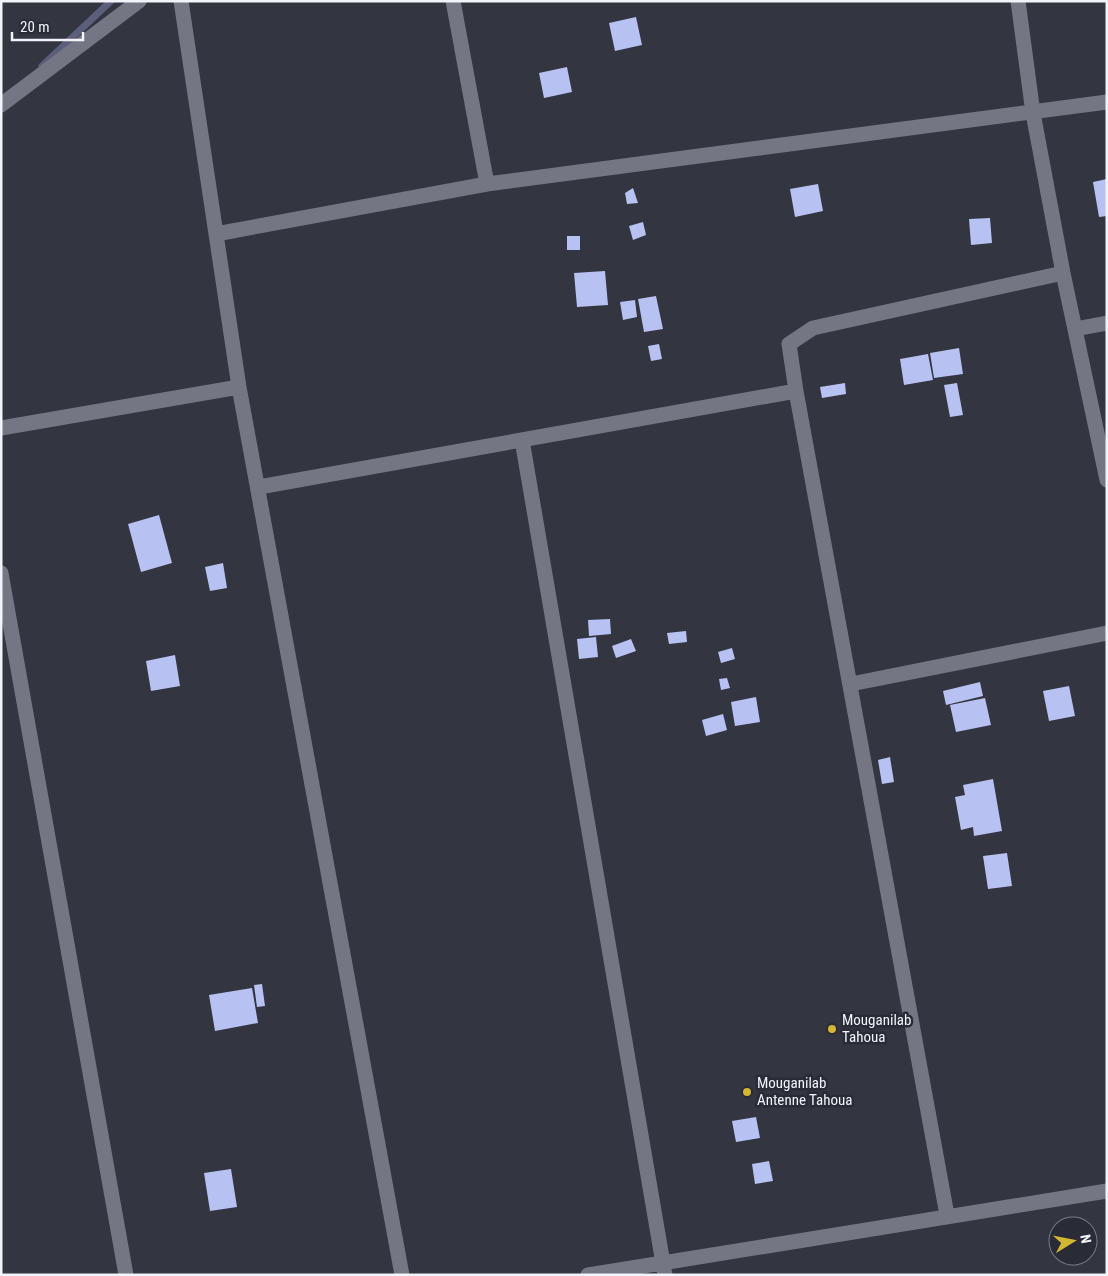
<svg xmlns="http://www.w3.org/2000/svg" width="1108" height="1276" font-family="'Roboto Condensed',sans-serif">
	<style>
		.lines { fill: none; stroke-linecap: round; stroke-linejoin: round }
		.stream { stroke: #5c5f7b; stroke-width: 7 }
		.building { fill: #b8c2f2 }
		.minor { stroke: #747683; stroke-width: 15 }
		.poi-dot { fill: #d4b635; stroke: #292b36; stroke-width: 2 }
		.labels { text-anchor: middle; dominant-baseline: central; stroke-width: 5; stroke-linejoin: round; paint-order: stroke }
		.poi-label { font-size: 15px; fill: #f2f4fb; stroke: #292b36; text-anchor: start }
	</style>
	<rect width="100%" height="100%" fill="#333540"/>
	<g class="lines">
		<!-- stream -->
		<path class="stream" d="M42,66L111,1"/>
	</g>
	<!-- building -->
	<path class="building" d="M636,17L642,45L615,51L609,23Z
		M567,67L572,92L544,98L539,73Z
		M1107,179V216L1099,217L1093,182Z
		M818,184L823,211L795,217L790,189Z
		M633,188L638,203L627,204L625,193Z
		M990,218L992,243L971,245L969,219Z
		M643,222L646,235L633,240L629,226Z
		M567,236H580V250H567Z
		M605,271L608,305L577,307L574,273Z
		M656,296L663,329L644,332L638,299Z
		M635,300L637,317L623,320L620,302Z
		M659,344L662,359L651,361L648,346Z
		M959,348L963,374L934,378L930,353Z
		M928,354L933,380L904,385L900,359Z
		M845,383L846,394L822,398L820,387Z
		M957,383L963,415L950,417L944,385Z
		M159,515L172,563L141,572L128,524Z
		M223,563L227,588L210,591L205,567Z
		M610,619L611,634L589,636L588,620Z
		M686,631L687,642L669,644L667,633Z
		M596,637L598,657L579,659L577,639Z
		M631,639L636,651L616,658L612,646Z
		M732,648L735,659L721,663L718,652Z
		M175,655L180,686L151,691L146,661Z
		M727,678L730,688L721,690L719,679Z
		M980,682L983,696L946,705L943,691Z
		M1069,686L1075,716L1049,721L1043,691Z
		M756,697L760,722L735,726L731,702Z
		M985,698L991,725L956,732L950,705Z
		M723,714L727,730L706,736L702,720Z
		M890,757L894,782L882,784L878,760Z
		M993,779L1002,831L974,836L973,827L961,830L955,797L965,795L963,785Z
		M1007,853L1012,886L988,889L983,856Z
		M262,984L265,1006L257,1007L254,985Z
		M252,988L258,1023L215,1031L209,995Z
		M756,1117L760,1138L736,1142L732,1121Z
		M769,1161L773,1181L755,1184L752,1164Z
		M231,1169L237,1207L210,1211L204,1173Z"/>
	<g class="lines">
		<!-- minor -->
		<path class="minor" d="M181,1L239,387L402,1275
			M453,1L487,184
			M1018,1L1033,113L1063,273L1107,480
			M1,105L139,1
			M216,234L487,184L1107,102
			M1075,329L1107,323
			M1,428L239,387
			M522,440L665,1275
			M259,487L796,391
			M1,573L126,1275
			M851,684L1107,633
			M947,1215L796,391L789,344L813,328L1063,273
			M588,1275L1107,1191"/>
	</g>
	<!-- markers -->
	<g class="poi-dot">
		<circle cx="832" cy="1029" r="5"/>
		<circle cx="747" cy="1092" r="5"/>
	</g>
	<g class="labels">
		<!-- poi labels -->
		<g class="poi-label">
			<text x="842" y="1020">Mouganilab<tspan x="842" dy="17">Tahoua</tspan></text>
			<text x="757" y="1083">Mouganilab<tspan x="757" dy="17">Antenne Tahoua</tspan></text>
		</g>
	</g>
	<!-- border -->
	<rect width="1108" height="1276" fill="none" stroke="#f2f4fb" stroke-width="5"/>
	<!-- north arrow -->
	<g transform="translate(1073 1241) rotate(80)"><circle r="24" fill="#292b36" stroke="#797b85"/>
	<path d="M0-4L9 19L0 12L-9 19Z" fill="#d4b635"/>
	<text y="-8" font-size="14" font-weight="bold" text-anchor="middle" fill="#f2f4fb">N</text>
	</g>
	<!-- scale -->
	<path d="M12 32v8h71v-8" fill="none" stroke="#f2f4fb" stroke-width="2.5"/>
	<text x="20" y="32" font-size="15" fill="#f2f4fb" stroke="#292b36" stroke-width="4" paint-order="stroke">20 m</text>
</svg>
